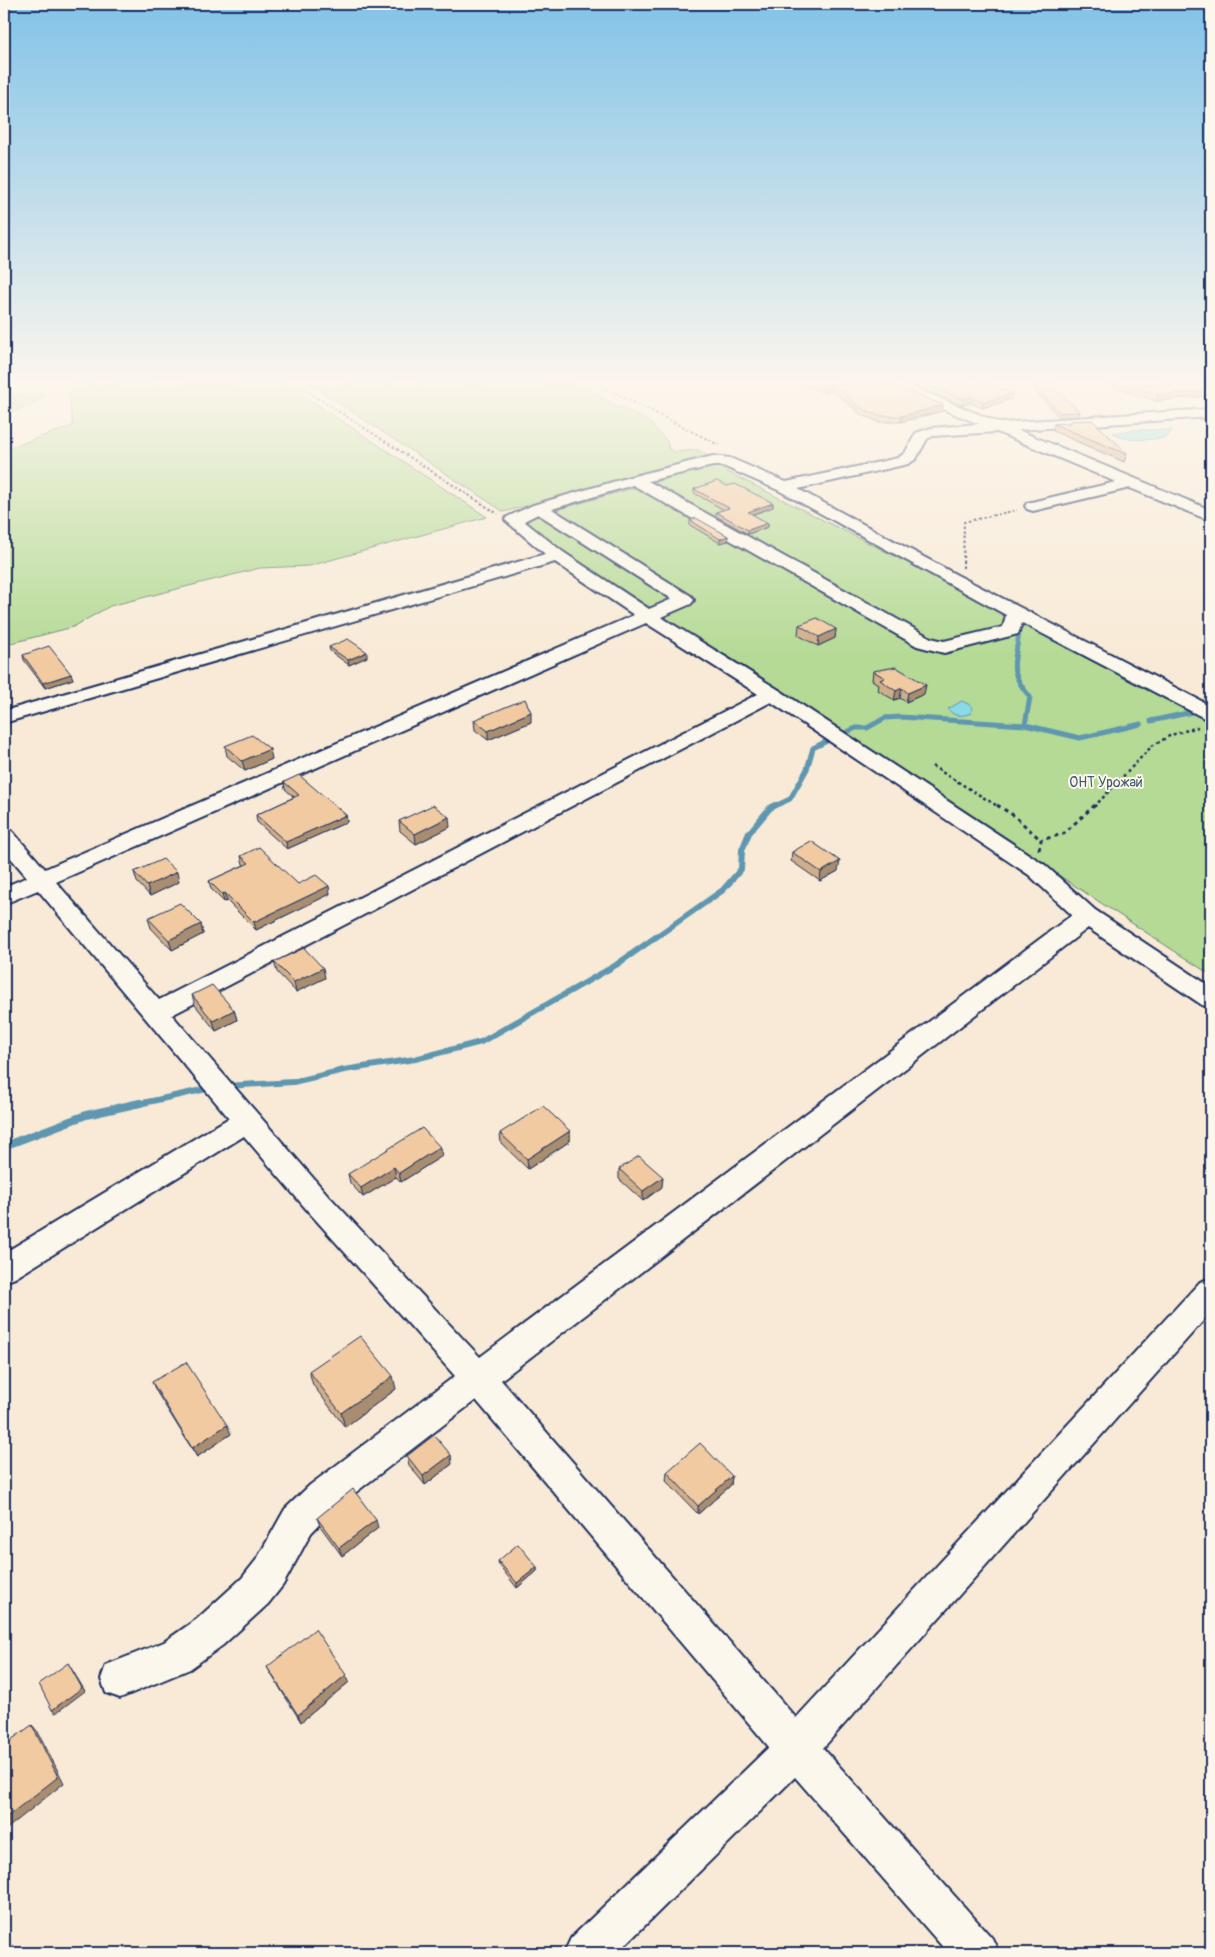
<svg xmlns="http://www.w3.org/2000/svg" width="1215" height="1957" font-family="Pangolin,sans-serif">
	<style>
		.green { fill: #b4da95; stroke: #68847a }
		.water { fill: #8adae7; stroke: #5e96b0 }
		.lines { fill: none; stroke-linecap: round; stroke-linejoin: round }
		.stream-far2 { stroke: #5e96b0; stroke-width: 5 }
		.stream-far1 { stroke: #5e96b0; stroke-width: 6 }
		.stream { stroke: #5e96b0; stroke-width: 8 }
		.minor-casing { stroke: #1b2f5e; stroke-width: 4 }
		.path-far2 { stroke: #1b2f5e; stroke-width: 2; stroke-dasharray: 2.5 2.5; stroke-linecap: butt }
		.path-far1 { stroke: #1b2f5e; stroke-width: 2.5; stroke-dasharray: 3 3; stroke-linecap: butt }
		.path { stroke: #1b2f5e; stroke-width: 3; stroke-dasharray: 4 4; stroke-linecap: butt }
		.minor { fill: #fbf7ec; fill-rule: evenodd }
		.wall { fill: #cfae8a; stroke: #1b2f5e }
		.shaded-wall { fill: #a98d71; stroke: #1b2f5e }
		.building { fill: #f1caa1; stroke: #1b2f5e }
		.labels { text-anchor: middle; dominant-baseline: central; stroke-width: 4; stroke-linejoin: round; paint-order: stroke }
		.park-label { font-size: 14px; fill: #415a6c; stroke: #fbf7ec }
	</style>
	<rect width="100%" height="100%" fill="#f8ead6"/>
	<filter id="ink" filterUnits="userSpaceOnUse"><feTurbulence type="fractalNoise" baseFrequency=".02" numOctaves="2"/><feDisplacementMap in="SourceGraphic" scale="10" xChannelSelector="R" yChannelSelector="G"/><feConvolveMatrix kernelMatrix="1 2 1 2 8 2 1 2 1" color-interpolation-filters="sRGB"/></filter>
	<g filter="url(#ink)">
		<!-- green -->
		<path class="green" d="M77,384H286L487,517L309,566L260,568L110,606L73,627L4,645V453L8,448L73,426L69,395Z
			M310,384H574L648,421L667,441L669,449L675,452L698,450L709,457L690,460L504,512Z
			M38,393L46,395L34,404L4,414V398Z
			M714,465L1211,716V975L518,521Z"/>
		<!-- water -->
		<path class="water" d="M1133,430H1172L1166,438C1151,439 1125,443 1113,433Z
			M962,701L972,706L971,713C963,716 954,718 948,709Z"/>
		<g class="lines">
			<!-- stream-far2 -->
			<path class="stream-far2" d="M1019,623C1020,660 1002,664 1030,697L1025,725
				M1151,721L1197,711
				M838,736L856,728H867L885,718L901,717L1025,725L1080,738L1141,724
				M773,807L790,799L807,769L813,748L833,738"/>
			<!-- stream-far1 -->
			<path class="stream-far1" d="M226,1086L293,1082L344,1070L415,1059L481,1042L616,965L723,890L741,869L742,850L749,833L770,808L776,805
				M134,1105L211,1088"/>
			<!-- stream -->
			<path class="stream" d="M4,1146L86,1115L140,1103"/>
			<!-- minor casing -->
			<g class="minor-casing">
				<path id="minor" d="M888,384H905L1000,423L1211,409V417L1018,430L1211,510V521L1130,488L1033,511L1027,509L1025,506L1027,503L1116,482L997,432L933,436L927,439L916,459L908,464L798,489L957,575L1211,706V720L1204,718L1022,623L1018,634L944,653L917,646L633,485L552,509L691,596L694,600L691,604L661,617L779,690L1045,865L1095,910L1211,987V1008L1202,1005L1088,928L501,1380L796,1718L1200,1282L1211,1278V1312L823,1748L992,1938L999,1953H948L795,1777L617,1953H564L571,1938L769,1747L476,1400L334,1509L311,1533L283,1585L268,1604L223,1645L190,1669L120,1698L106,1693L101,1679L106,1665L164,1642L197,1619L242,1578L257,1559L285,1509L310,1485L455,1376L307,1210L244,1136L15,1278L4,1282V1253L229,1118L38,890L4,904V887L27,877L4,850V829L12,831L45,869L634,615L555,562L4,723V711L545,554L505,520L507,517L533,505L630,477L713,456L730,458L786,482L898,458L905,453L916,433L931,428L979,424L889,387ZM713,466H723L778,490L1006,615L1003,627L944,641L931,638L648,481ZM538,514L672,599L649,609L563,552L524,521ZM646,623L758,694L159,1000L56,882ZM771,702L1029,875L1072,915L480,1357L327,1194L172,1015Z"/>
			</g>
			<!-- path-far2 -->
			<path class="path-far2" d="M296,384L498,514
				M597,384L719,445
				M963,568L964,522L1017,510"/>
			<!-- path-far1 -->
			<path class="path-far1" d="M932,766L999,807
				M1094,807L1152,746L1171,735L1198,727"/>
			<!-- path -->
			<path class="path" d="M997,805L1013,815L1041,840
				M1039,850L1041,840L1063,834L1095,805"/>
			<!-- minor -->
			<use href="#minor" class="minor"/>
		</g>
		<!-- wall -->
		<path class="wall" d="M802,384H891L943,405L942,411L901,422H878L860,414L832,390L824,393Z
			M909,384H988L1011,399L983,408L971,403L962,405Z
			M1106,384H1211L1156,401Z
			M1035,386L1080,412L1079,416L1059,417L1035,390Z
			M1070,421L1127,453L1124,462L1053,431L1054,424L1070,423Z
			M727,486L773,503V507L752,515L768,523V527L748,534L716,516V512L724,510L694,493V489Z
			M690,520L728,536V541L720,543L690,525Z
			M799,625L836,629L835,638L818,646L798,635Z
			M329,647L367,657L349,665L330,651Z
			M23,655L71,674L73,679L45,688L24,660Z
			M873,671L924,694L906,702L900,698L894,700L878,690L879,685L872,680Z
			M474,720L531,722L488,740L475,730Z
			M225,746L272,759L245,771L227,756Z
			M284,782L346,815L347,822L287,849L257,822L256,815L294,797L285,789Z
			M399,821L450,827L416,844L400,831Z
			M792,852L838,871L820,881L791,861Z
			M241,856L298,884L330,894L256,930L227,901L224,902L211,889L209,881L244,865L243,864Z
			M134,872L179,882L150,896L137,882Z
			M148,918L201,924L203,934L172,950L151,928Z
			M274,962L325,978L296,992L277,972Z
			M192,995L234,1010L237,1020L216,1031L195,1005Z
			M570,1131V1141L528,1169L501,1143L500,1133Z
			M442,1156L401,1182L396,1177L363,1197L350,1183L348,1174Z
			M619,1169L662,1187L643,1201L619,1179Z
			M309,1371L396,1389L345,1427L313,1385Z
			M152,1382L231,1434L197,1457L156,1391Z
			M407,1456L452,1464L425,1485L409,1465Z
			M667,1472L732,1476L731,1485L698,1514L666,1481Z
			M317,1518L378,1528L342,1556L320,1526Z
			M498,1561L537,1567V1571L517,1588L499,1565Z
			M267,1667L346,1675L349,1682L301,1722L271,1674Z"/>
		<!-- shaded-wall -->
		<path class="shaded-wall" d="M833,384L832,390L824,393V387Z
			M1211,390V396L1156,401L1158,395Z
			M1013,393L1011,399L983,408L984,402Z
			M972,397L971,403L962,405L963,399Z
			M943,405L942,411L901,422L902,416Z
			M773,503V507L747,516L748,512Z
			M768,523V527L748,534V530Z
			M728,536V541L720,543V539Z
			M836,629L835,638L818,646L819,637Z
			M367,652V657L349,665L348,660Z
			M71,674L73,679L45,688L43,683Z
			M926,685L924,694L906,702L908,693Z
			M902,688L900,698L894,700L896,691Z
			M531,712V722L488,740V731Z
			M270,749L272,759L245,771L242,761Z
			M346,815L347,822L287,849L286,842Z
			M449,817L450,827L416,844L415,834Z
			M840,861L838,871L820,881L821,872Z
			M177,872L179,882L150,896L147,886Z
			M329,886L330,894L256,930L254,922Z
			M225,893L227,901L224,902L222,894Z
			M201,924L203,934L172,950L169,940Z
			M323,968L325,978L296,992L294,982Z
			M234,1010L237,1020L216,1031L213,1021Z
			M570,1131V1141L528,1169L527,1159Z
			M440,1147L442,1156L401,1182L399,1173Z
			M394,1167L396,1177L363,1197L361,1188Z
			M663,1177L662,1187L643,1201V1191Z
			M393,1376L396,1389L345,1427L341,1413Z
			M227,1425L231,1434L197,1457L192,1448Z
			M451,1455L452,1464L425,1485L423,1476Z
			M732,1476L731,1485L698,1514V1506Z
			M376,1520L378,1528L342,1556L339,1548Z
			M537,1567V1571L517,1588V1583Z
			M68,1663L85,1691L56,1713L52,1710Z
			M346,1675L349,1682L301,1722L298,1715Z
			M32,1725L38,1732L64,1783L4,1831V1819Z"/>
		<!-- building -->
		<path class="building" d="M817,384H891L943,405L902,416H879L861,408L833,384L824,387Z
			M925,384H988L1013,393L984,402L972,397L963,399Z
			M1038,384H1050L1080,412L1060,413L1035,386Z
			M1125,384H1211V390L1158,395Z
			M1092,420L1127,453L1126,454L1054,424L1071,423L1070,421Z
			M717,481L727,486L735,484L773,503L748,512L768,523L748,530L716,512L729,508L694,489Z
			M696,518L728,536L720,539L690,520Z
			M817,618L836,629L819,637L799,625Z
			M348,639L367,652L348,660L329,647Z
			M49,646L71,674L43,683L23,655Z
			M896,667L926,685L908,693L902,688L896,691L880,680L885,678L873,671Z
			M525,699L531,712L488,731L474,720Z
			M252,735L270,749L242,761L225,746Z
			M299,775L346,815L286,842L256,815L299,795L284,782Z
			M433,805L449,817L415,834L399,821Z
			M811,841L840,861L821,872L792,852Z
			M259,847L298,884L316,875L329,886L254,922L225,893L222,894L209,881L249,863L241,856Z
			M163,859L177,872L147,886L134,872Z
			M180,903L201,924L169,940L148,918Z
			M304,948L323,968L294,982L274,962Z
			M212,985L234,1010L213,1021L192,995Z
			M543,1106L570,1131L527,1159L500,1133Z
			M422,1128L440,1147L399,1173L394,1167L361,1188L348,1174Z
			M639,1156L663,1177L643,1191L619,1169Z
			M360,1336L393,1376L341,1413L309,1371Z
			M186,1362L227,1425L192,1448L152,1382Z
			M434,1435L451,1455L423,1476L407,1456Z
			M700,1443L732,1476L698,1506L667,1472Z
			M353,1489L376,1520L339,1548L317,1518Z
			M518,1544L537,1567L517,1583L498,1561Z
			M315,1629L346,1675L298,1715L267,1667Z
			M68,1663L82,1688L52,1710L39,1684Z
			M32,1725L58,1777L4,1819V1745Z"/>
	</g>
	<!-- sky -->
	<linearGradient id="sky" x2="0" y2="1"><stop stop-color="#82c3e8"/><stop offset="0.58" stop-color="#fcf6ed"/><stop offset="1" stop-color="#fcf6ed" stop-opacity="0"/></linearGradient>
	<rect width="1215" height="658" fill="url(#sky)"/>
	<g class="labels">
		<!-- park labels -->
		<g class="park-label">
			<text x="1106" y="782">ОНТ Урожай</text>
		</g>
	</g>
	<!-- margin -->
	<rect width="1215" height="1957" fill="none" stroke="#fbf7ec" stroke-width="20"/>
	<rect x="10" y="10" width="1195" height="1937" fill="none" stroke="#1b2f5e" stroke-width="2" filter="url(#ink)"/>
</svg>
